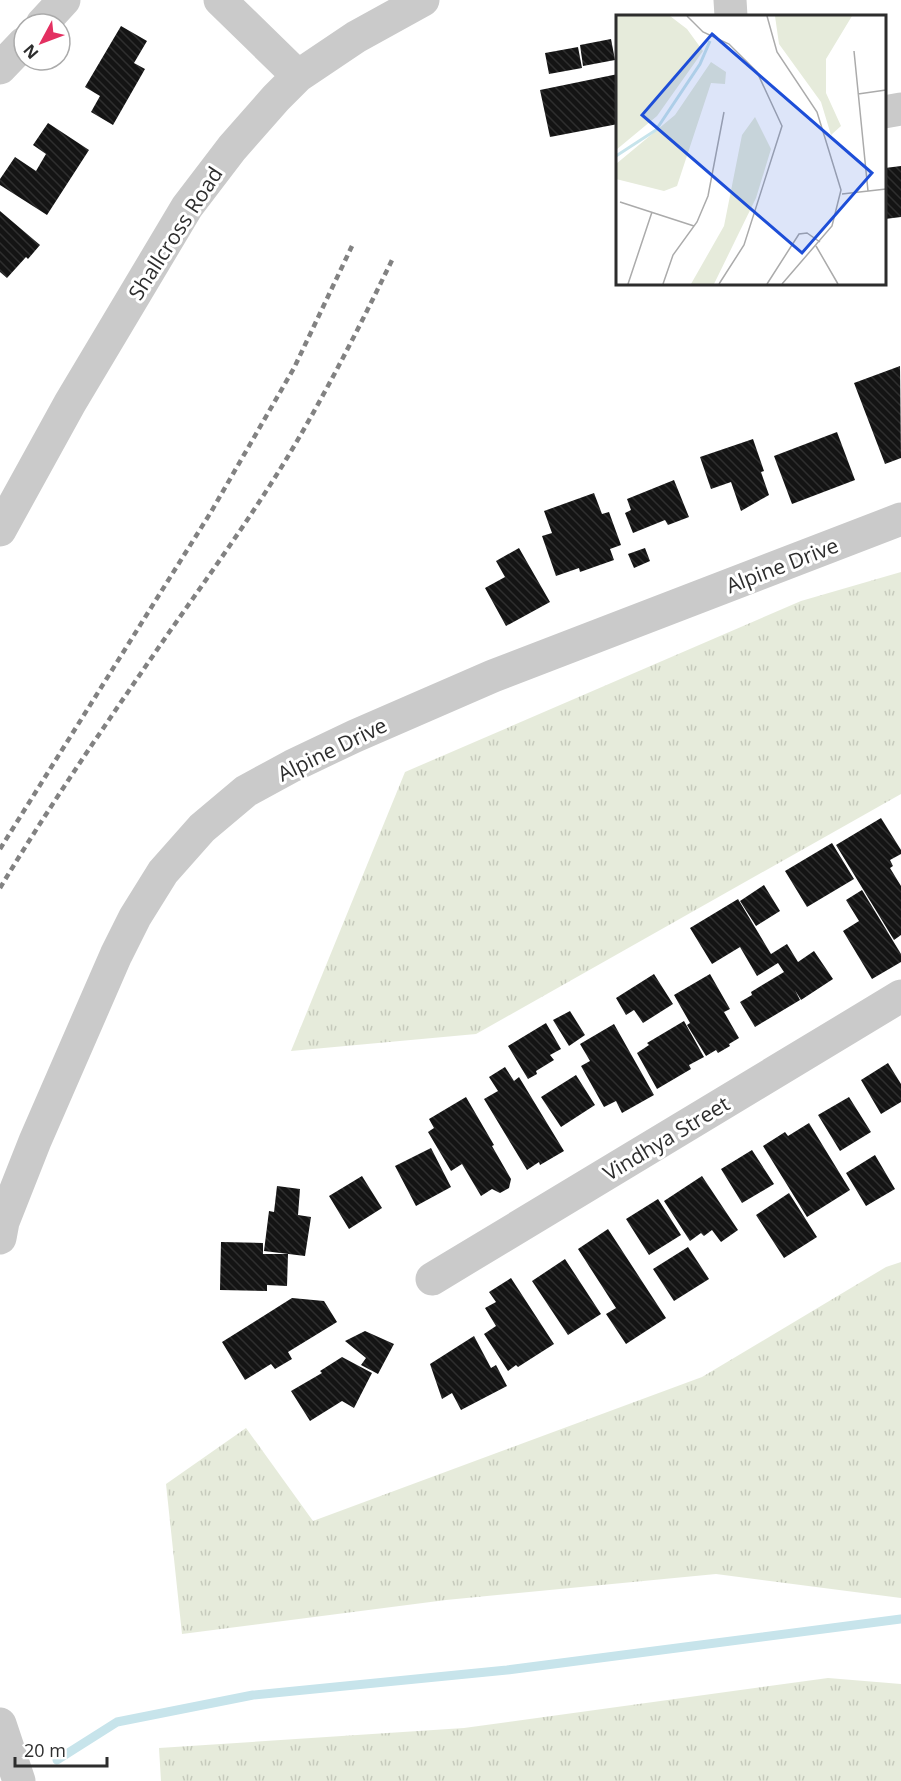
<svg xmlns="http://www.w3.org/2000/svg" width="901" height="1781" font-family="'Open Sans',sans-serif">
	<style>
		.grass { fill: url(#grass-tufts) }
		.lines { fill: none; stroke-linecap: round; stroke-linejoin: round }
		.stream { stroke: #c7e4eb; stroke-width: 9 }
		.building { fill: url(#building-back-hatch) }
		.minor { stroke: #cacaca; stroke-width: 33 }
		.rail { stroke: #828282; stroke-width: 4.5; stroke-dasharray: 6 4.5; stroke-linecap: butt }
		.labels { text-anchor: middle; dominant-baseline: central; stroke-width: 6; stroke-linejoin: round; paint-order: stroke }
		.street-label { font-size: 21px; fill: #2d2d2d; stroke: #fff }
		.inset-river { fill: none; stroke: #c7e4eb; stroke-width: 3 }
		.inset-road { fill: none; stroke: #ababab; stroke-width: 1.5 }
		.view { fill: #1d4ed8; fill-opacity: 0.15; stroke: #1d4ed8; stroke-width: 3 }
		.inset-edge { fill: none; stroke: #2d2d2d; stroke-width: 3 }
	</style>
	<defs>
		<pattern id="grass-tufts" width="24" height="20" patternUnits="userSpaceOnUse" patternTransform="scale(1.5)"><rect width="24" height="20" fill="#e6ebdb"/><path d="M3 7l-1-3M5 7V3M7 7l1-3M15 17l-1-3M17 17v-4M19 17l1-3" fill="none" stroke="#c6cabc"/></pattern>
		<pattern id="building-back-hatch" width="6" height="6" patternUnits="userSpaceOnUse" patternTransform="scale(1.5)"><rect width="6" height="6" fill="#141414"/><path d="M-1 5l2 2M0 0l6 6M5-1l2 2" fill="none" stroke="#2e2e2e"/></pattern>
	</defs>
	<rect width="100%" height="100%" fill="#fff"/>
	<!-- grass -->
	<path class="grass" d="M901,572V794L476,1034L291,1051L405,772L801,601Z
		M901,1262V1598L716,1574L446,1600L182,1634L166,1484L246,1428L313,1521L702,1377L886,1267Z
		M828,1678L901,1684V1781H161L159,1748L464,1728Z"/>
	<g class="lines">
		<!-- stream -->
		<path class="stream" d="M57,1760L117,1722L253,1695L507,1670L901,1619"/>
	</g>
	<!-- building -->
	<path class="building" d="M121,26L147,41L134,63L145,69L113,125L91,112L100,96L85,87Z
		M611,39L615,60L583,66L580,45Z
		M578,47L582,68L549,74L545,53Z
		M618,74V124L550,137L540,90Z
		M48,123L89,150L47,215L0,185V179L15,157L36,171L46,154L33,145Z
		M901,166V217L885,219V168Z
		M0,211L40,245L28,259L26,257L7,278L0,272Z
		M900,366L901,458L885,464L854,383Z
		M837,432L855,480L792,504L774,456Z
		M753,439L764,471L761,472L769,495L741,511L731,482L711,489L700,457Z
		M674,480L689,517L668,525L665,520L633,533L625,513L631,510L627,499Z
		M594,493L602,514L609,512L621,545L610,549L614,560L580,572L579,568L556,576L542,536L552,533L544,511Z
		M519,548L550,602L506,626L485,588L505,577L496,561Z
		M645,548L650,561L634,568L628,554Z
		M881,818L901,850V854L890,860L893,866L890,868L901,886V935L894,940L836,845Z
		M832,843L854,879L807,907L785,871Z
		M764,885L780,911L756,926L740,901Z
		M862,890L901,954V962L872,979L843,931L859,921L846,900Z
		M738,899L771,954L787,944L798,962L814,951L833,979L801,1000L795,990L800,1000L755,1027L740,1002L752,995L751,992L784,972L778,963L757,976L740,947L712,964L690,928Z
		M654,974L673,1004L643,1023L634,1010L626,1015L616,998Z
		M710,974L730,1009L724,1012L739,1038L729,1044L730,1046L718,1053L716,1050L706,1056L687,1025L690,1023L674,995Z
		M570,1011L585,1035L569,1046L553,1020Z
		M684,1021L704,1057L689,1065L691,1069L657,1089L637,1053L649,1045L647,1043Z
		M546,1023L561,1049L550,1055L554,1060L536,1071L537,1074L528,1079L508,1046Z
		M614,1024L654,1095L622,1113L616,1101L604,1107L581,1066L590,1061L580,1044Z
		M888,1063L901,1084V1102L881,1114L861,1080Z
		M505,1067L514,1081L519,1077L564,1151L540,1165L539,1162L527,1170L484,1099L498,1091L489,1077Z
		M576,1075L595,1105L561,1127L541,1097Z
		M466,1097L494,1145L492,1146L511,1179L509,1188L500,1193L492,1189L481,1196L462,1164L451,1171L428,1132L434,1128L429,1119Z
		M849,1097L871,1132L840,1151L818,1115Z
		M809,1123L850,1190L807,1217L763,1146L785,1132L788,1136Z
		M431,1148L451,1187L416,1206L395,1166Z
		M752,1150L774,1184L742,1203L721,1169Z
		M875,1155L895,1189L866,1206L846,1173Z
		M362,1176L382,1208L349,1229L329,1196Z
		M702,1176L738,1230L721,1242L712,1230L704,1236L701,1233L690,1241L664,1201Z
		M277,1186L300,1189L298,1215L311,1217L305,1256L264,1251L269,1211L274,1212Z
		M789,1193L817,1237L784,1258L756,1215Z
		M658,1199L681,1235L649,1255L626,1219Z
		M608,1229L666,1318L626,1344L606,1314L616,1308L578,1249Z
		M221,1242L263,1243V1254H288L287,1286L267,1285V1291L220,1290Z
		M688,1247L709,1279L674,1301L653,1269Z
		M565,1259L601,1314L568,1335L532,1281Z
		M511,1278L554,1344L518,1367L516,1365L508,1371L484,1334L496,1326L485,1308L496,1302L489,1292Z
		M292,1298L324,1301L337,1322L288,1352L292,1359L275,1369L271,1364L245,1380L222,1342Z
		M365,1331L394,1344L378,1374L361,1365L366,1358L345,1341Z
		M474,1336L491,1368L496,1365L507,1386L461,1410L452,1393L442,1399L430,1364Z
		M342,1357L372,1373L354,1408L342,1401L310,1421L291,1391L322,1373L320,1371Z"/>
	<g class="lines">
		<!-- minor -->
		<path class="minor" d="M220,0L298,76
			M730,0L731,16
			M42,24L64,0
			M0,68L24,43
			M884,112L901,109
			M0,530L70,403L187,207L232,148L276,98L298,76L356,37L423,0
			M0,1238L3,1222L35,1141L116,955L135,917L163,872L202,828L246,791L292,766L355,736L493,676L901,519
			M432,1279L901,996
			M0,1724L19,1781"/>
		<!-- rail -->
		<path class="rail" d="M0,849L211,512L294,368L352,246
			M0,888C53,800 112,715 170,631C210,574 251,517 287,458C326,393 360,326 393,258"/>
	</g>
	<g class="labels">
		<!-- street labels -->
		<g class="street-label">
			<text transform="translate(175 233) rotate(-57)">Shallcross Road</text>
			<text transform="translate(782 565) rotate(-21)">Alpine Drive</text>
			<text transform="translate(332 749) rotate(-26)">Alpine Drive</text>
			<text transform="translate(666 1138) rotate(-31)">Vindhya Street</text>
		</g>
	</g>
	<!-- overview -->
	<g transform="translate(616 15)">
		<rect width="270" height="270" fill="#fff"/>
		<path d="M0,1H54L71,14L87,36L41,101L0,135ZM159,1H236L210,44V78L225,111L215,120L205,87L163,29ZM95,47L110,57L109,69L95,68L61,171L48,176L0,164V149L59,100ZM139,102L155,134L140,183L98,269H75L108,211L126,120Z" fill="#e6ebdb"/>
		<path class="inset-river" d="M0,141L40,115L84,49L94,26"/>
		<path class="inset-road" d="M71,1L87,17L113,29L141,57L166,111L128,230L103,269M151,1L161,37L201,97L225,175L216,211L166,269M238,36L252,176M242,79L270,75M226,179L270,174M4,187L78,211M200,231L222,269M12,269L36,197M47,269L57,240L81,207L92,181L108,97M151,269L183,219L191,218L204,227"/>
		<path class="view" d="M96,19L256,158L186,238L26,100Z"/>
		<rect width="270" height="270" class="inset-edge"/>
	</g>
	<!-- north arrow -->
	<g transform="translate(42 42) rotate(229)"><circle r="28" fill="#ffffff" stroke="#ababab" stroke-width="1.5"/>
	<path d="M0-4.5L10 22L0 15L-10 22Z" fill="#e33061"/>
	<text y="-9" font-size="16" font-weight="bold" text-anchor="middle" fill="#2d2d2d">N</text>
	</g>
	<!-- scale -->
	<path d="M15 1757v9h92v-9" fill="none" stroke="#2d2d2d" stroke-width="3"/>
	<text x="24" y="1757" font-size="18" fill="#2d2d2d" stroke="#ffffff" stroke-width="4.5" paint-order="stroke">20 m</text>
</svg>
